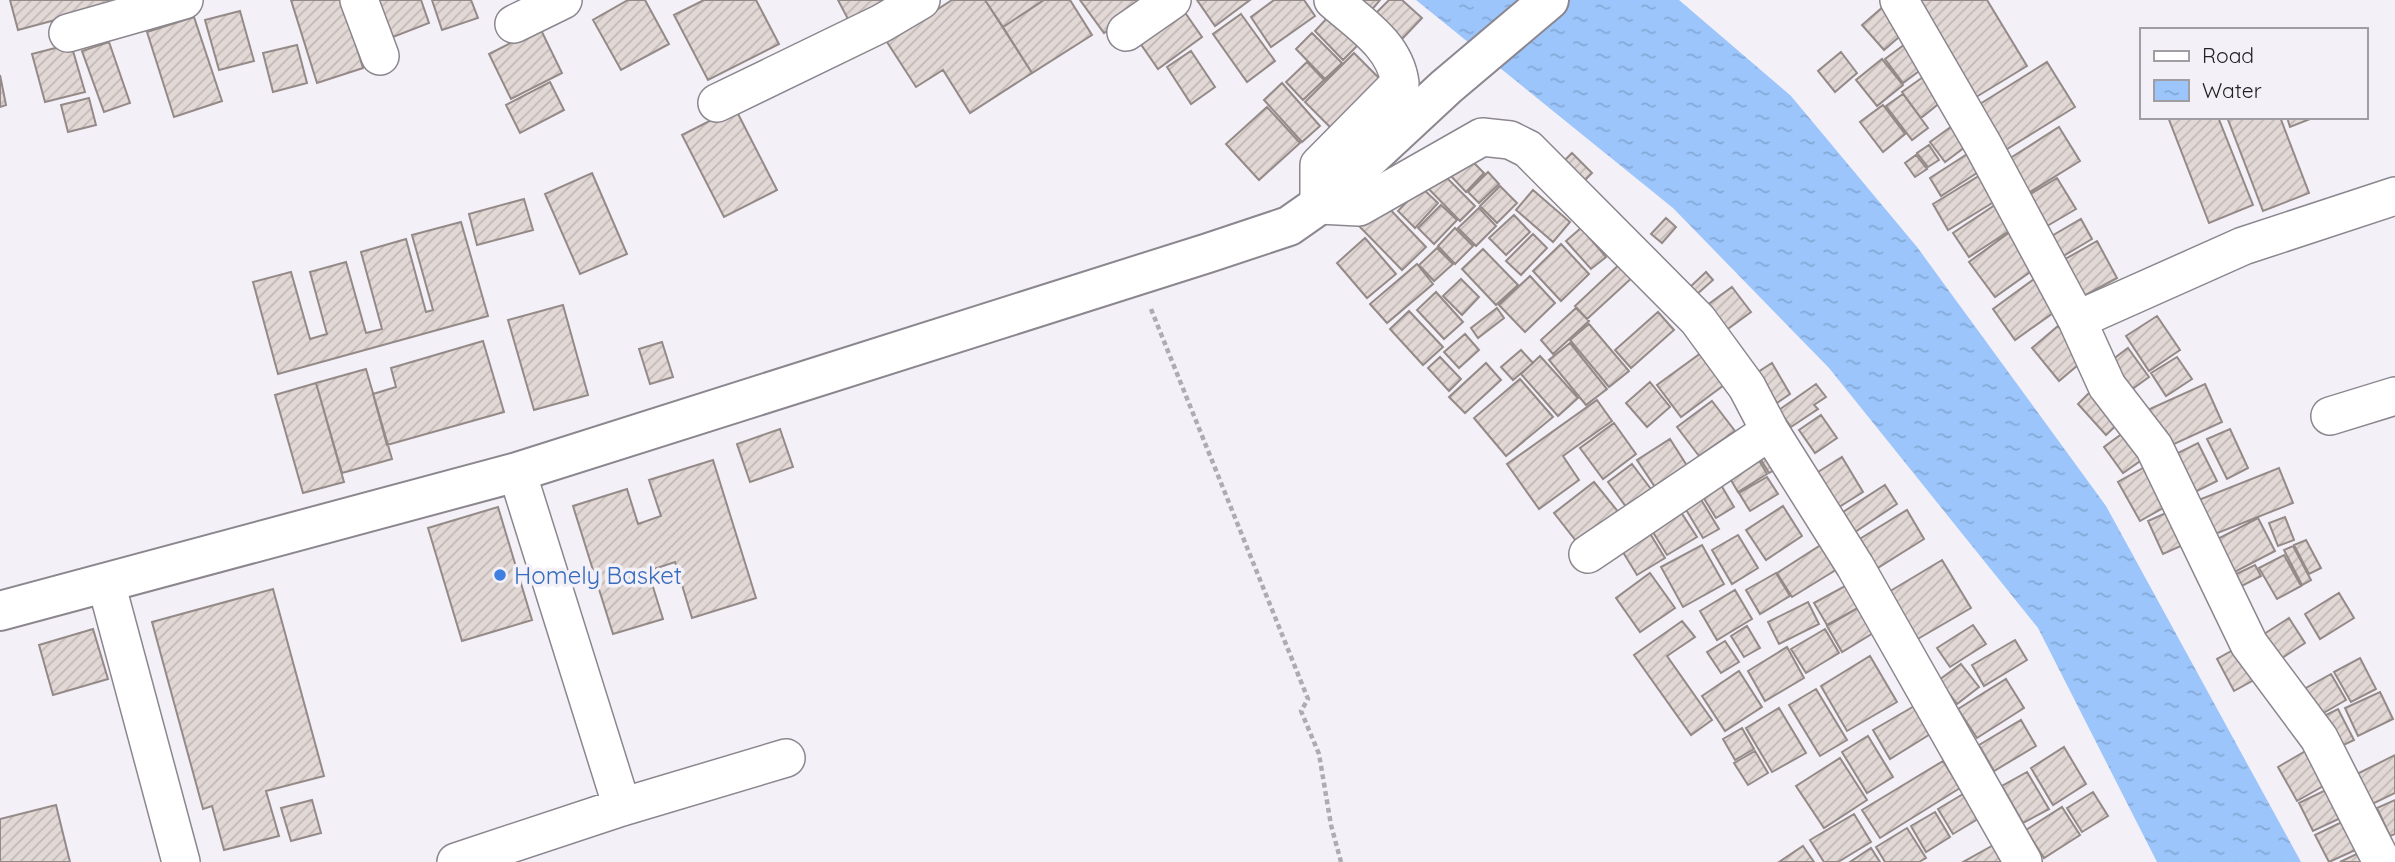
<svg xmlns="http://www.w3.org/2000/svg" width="2395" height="862" font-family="Quicksand,sans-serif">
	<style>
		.water { fill: url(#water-ripples) }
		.building { fill: url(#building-hatch); stroke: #948a88; stroke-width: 2 }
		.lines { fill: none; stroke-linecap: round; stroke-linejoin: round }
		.minor-casing { stroke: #8c878f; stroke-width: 40 }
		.tertiary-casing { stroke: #8c878f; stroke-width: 42 }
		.path { stroke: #aeabb2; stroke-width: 4.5; stroke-dasharray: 5 3.5; stroke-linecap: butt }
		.minor { stroke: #fff; stroke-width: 37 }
		.tertiary { stroke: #fff; stroke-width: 38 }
		.shop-dot { fill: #3f7fe0; stroke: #f4f0f8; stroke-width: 2.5 }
		.labels { text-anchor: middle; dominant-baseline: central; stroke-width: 7; stroke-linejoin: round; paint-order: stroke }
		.shop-label { font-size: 24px; fill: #366cbe; stroke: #f4f0f8; text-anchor: start }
	</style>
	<defs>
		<pattern id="water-ripples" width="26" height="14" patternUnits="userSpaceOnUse" patternTransform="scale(1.75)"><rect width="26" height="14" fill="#9bc5fb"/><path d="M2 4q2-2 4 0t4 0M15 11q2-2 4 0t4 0" fill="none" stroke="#85a9d7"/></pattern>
		<pattern id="building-hatch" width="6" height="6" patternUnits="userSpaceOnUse" patternTransform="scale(1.75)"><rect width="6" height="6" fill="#e2d8d5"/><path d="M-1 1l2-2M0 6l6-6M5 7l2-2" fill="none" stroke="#c2b9b7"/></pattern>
	</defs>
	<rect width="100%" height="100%" fill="#f4f0f8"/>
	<!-- water -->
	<path class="water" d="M1416,0H1679L1791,96L1917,247L2106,506L2301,862H2157L2038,628L1829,368L1673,208Z"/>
	<!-- building -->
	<path class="building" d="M10,0H109L111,5L18,30Z
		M291,0H342L363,68L317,83Z
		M378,0H421L429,23L393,37Z
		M432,0H471L478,18L442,30Z
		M628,0H645L669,44L621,70L593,20Z
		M704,0H756L779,44L708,80L674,15Z
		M838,0H890L849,21Z
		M952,0H985L1032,73L970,113L943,70L916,87L887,42Z
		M985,0H1044L1003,27Z
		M1044,0H1070L1092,35L1032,73L1003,27Z
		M1080,0H1149V1L1104,33Z
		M1197,0H1250L1215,26Z
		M1274,0H1304L1315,16L1271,47L1251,17Z
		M1354,0H1380L1369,13Z
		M1389,0H1402L1422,18L1402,39L1375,14Z
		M1922,0H1987L2027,66L1968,102L1910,7Z
		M1177,1L1202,37L1158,69L1133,33Z
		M1884,6L1906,31L1884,50L1862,25Z
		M240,11L254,61L219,70L205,20Z
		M1241,14L1275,61L1247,82L1213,34Z
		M1330,15L1358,45L1343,60L1315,31Z
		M194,17L222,101L174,117L147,32Z
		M540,28L562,73L511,99L489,54Z
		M1312,33L1342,63L1325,79L1296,49Z
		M1912,39L1930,63L1903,83L1885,59Z
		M109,42L130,103L104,112L82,51Z
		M71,44L85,92L45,102L32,54Z
		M297,45L307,83L273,92L263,53Z
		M1191,51L1215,87L1191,104L1167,67Z
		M1841,52L1857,73L1835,92L1818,71Z
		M1354,53L1383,82L1334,131L1305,102Z
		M1882,59L1903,85L1877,106L1856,80Z
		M1307,62L1324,80L1303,100L1286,82Z
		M2047,62L2075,107L1999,154L1972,109Z
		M0,75L6,105L0,107Z
		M1923,77L1942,101L1921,118L1902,92Z
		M550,82L564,110L520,133L506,105Z
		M1282,83L1320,126L1302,142L1264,100Z
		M1903,94L1928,128L1912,140L1886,106Z
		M89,98L96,125L68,132L61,105Z
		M1883,105L1905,134L1883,152L1860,122Z
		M1267,107L1300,143L1259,180L1226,144Z
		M735,108L777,190L724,217L682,135Z
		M2168,117H2218L2253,205L2209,223Z
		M2227,117H2280L2309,193L2263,211Z
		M2287,117H2315L2290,127Z
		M1955,124L1969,144L1945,162L1930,142Z
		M2059,127L2080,161L2022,197L2001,164Z
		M1929,145L1939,160L1928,167L1917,153Z
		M1572,153L1592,173L1577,188L1556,169Z
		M1969,153L1980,171L1941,196L1930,178Z
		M1916,155L1927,169L1915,177L1905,163Z
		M1468,157L1484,173L1466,192L1450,175Z
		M1437,168L1475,206L1460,221L1422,182Z
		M1987,171L2002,197L1948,230L1933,204Z
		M1488,172L1499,184L1479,203L1468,192Z
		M592,173L627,254L580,274L545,194Z
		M2057,178L2076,209L2037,232L2019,201Z
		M1500,186L1517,203L1497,223L1480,206Z
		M1421,187L1438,203L1415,228L1398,211Z
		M1533,190L1570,222L1553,242L1516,210Z
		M524,199L533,230L477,245L469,214Z
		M2004,199L2020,224L1969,257L1953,233Z
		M1383,202L1426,247L1402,270L1359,226Z
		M1441,205L1457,220L1434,244L1418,228Z
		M1479,208L1496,226L1476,246L1458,228Z
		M1514,215L1530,232L1506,255L1489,238Z
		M1666,218L1676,227L1662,243L1651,234Z
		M2081,219L2092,239L2055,261L2043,241Z
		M461,222L488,316L278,374L253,282L291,272L310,339L327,334L310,272L346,262L366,333L382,329L361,252L406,239L426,312L433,310L412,235Z
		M1455,228L1473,246L1455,264L1438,246Z
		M1581,228L1606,257L1591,269L1566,241Z
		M2014,229L2040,265L1995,297L1969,262Z
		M1533,234L1547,248L1521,275L1506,261Z
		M1365,238L1396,274L1367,298L1337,263Z
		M2097,241L2117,278L2080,298L2060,262Z
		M1561,244L1589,274L1561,301L1533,271Z
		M1437,248L1453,264L1434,281L1419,265Z
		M1483,249L1518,285L1496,305L1462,269Z
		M1622,262L1635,275L1587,319L1575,306Z
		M1417,264L1433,284L1387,323L1370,304Z
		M1706,272L1713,280L1696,295L1690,287Z
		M2041,274L2063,306L2015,340L1993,309Z
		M1530,276L1555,303L1525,332L1499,305Z
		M1461,279L1479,297L1462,315L1443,296Z
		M1732,287L1751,312L1725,331L1706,306Z
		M1436,292L1463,322L1444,339L1417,310Z
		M563,305L588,395L534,410L508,320Z
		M1497,308L1504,318L1478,338L1471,328Z
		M1576,308L1589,321L1553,354L1541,340Z
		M1409,311L1443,347L1423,365L1390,329Z
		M1658,312L1674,330L1631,368L1615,350Z
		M2157,316L2180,350L2149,371L2126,336Z
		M1589,324L1629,371L1609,387L1570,340Z
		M2058,326L2085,359L2059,381L2032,348Z
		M1465,334L1479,350L1459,368L1444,352Z
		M483,341L504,412L387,445L373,394L396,387L391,368Z
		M662,342L673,377L650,384L639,349Z
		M1570,343L1607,389L1586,405L1549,360Z
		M2128,348L2149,377L2124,395L2104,366Z
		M1521,350L1533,363L1513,380L1501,367Z
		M1701,353L1724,385L1681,417L1657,385Z
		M1540,356L1578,398L1558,416L1521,374Z
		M1440,357L1461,379L1449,391L1428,368Z
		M2177,357L2192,379L2166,396L2151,373Z
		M1486,363L1501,380L1465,413L1449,397Z
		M1772,363L1790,394L1777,403L1758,372Z
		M366,369L392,459L342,473L316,383Z
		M1520,379L1553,417L1506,456L1474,418Z
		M1650,382L1670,407L1647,427L1626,403Z
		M316,383L344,482L303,493L275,395Z
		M1816,384L1826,397L1814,405L1818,409L1791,427L1779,410Z
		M2205,384L2222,422L2172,445L2166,431L2152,437L2141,413Z
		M2096,386L2125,417L2106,435L2078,404Z
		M1597,400L1612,421L1563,456L1579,480L1539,509L1507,464Z
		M1712,401L1735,431L1699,456L1677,427Z
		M1821,415L1837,438L1815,453L1799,430Z
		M1614,423L1636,454L1603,479L1580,448Z
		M780,429L793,467L750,482L737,444Z
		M2230,429L2248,468L2227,479L2207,439Z
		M2127,430L2146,457L2123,473L2104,447Z
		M1670,439L1691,472L1659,493L1637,460Z
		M2198,443L2217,481L2187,496L2168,458Z
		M1766,451L1776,469L1769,473L1758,455Z
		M1757,457L1767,474L1738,492L1728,475Z
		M1842,457L1863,492L1839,507L1818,472Z
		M713,460L756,598L692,618L675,562L648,571L663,619L613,634L573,506L627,489L638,524L661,516L649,480Z
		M1632,464L1657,497L1632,515L1608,482Z
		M2150,464L2172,503L2140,521L2118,482Z
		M2279,468L2293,503L2205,538L2191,503Z
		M1767,477L1778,494L1750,511L1739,493Z
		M1594,482L1624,519L1584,551L1554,513Z
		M1721,485L1734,507L1716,518L1703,497Z
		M1885,485L1897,504L1855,532L1843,512Z
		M1697,493L1719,529L1703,538L1682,503Z
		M1677,506L1697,537L1667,555L1648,524Z
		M1783,506L1802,536L1766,560L1746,530Z
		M498,507L532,620L462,641L428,528Z
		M2177,508L2192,541L2163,554L2148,521Z
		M1907,510L1924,539L1876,569L1858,540Z
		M2285,517L2294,540L2278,546L2269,523Z
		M2258,518L2275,551L2227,576L2210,543Z
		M1646,527L1665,558L1637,575L1618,544Z
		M1738,535L1758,568L1732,584L1712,550Z
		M2306,540L2321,568L2309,574L2294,545Z
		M1824,543L1839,568L1792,597L1777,573Z
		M1702,545L1724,584L1683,607L1661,567Z
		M2293,546L2311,580L2302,585L2284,550Z
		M2284,555L2301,586L2277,599L2259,568Z
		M1942,560L1971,608L1916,640L1887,593Z
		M2255,565L2261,576L2236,589L2230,577Z
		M1650,573L1675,608L1640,632L1616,598Z
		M1776,573L1790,596L1760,614L1746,590Z
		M1845,586L1858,608L1827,625L1814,603Z
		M273,589L324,776L266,791L279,836L224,850L212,806L203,809L152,622Z
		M1735,590L1752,619L1717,640L1700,611Z
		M2339,593L2354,618L2320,639L2305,614Z
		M1808,602L1819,624L1779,644L1768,622Z
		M1860,607L1875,632L1842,652L1827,626Z
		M2289,618L2305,643L2279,660L2264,634Z
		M1682,621L1695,637L1667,656L1712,720L1691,735L1634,655Z
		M1973,625L1986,644L1950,667L1937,648Z
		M1747,626L1760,648L1744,657L1731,636Z
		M93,629L108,679L53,695L39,645Z
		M1825,629L1839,653L1806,673L1791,649Z
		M2015,640L2027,660L1984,686L1972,665Z
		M1725,641L1739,662L1721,673L1707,652Z
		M2244,644L2261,676L2234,691L2217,659Z
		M1787,647L1804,678L1765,701L1748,671Z
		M1870,656L1897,702L1847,731L1821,686Z
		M2360,658L2376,689L2351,702L2334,672Z
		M1961,664L1979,687L1957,704L1939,680Z
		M1739,671L1762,707L1725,731L1702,696Z
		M2331,674L2346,700L2311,720L2297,693Z
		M2006,679L2024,708L1977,738L1958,709Z
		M1816,689L1847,740L1820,756L1789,705Z
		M2380,692L2393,719L2358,736L2345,708Z
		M1916,705L1932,733L1890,759L1873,730Z
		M1779,708L1806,753L1772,772L1746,728Z
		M2338,709L2354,740L2331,751L2316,720Z
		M2021,720L2036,746L1994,771L1979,745Z
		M1742,728L1754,749L1735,760L1723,739Z
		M1868,736L1893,777L1867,793L1842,752Z
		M2314,746L2334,780L2297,801L2278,767Z
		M2064,747L2086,784L2053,805L2031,768Z
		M1755,751L1768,773L1748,785L1734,763Z
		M2395,755V793L2364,808L2349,778Z
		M1840,758L1867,800L1824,828L1796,786Z
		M1943,761L1960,788L1880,838L1862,810Z
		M2027,772L2049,809L2023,823L2002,786Z
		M2332,787L2347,815L2313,831L2299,803Z
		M2093,792L2108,816L2082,832L2067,808Z
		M1963,794L1978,819L1953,834L1938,809Z
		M312,800L321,833L291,841L281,808Z
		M2395,800V834L2390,836L2377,808Z
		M56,805L70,862H0V819Z
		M2062,807L2080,835L2044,858L2026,830Z
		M1935,812L1950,837L1926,852L1911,826Z
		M1854,814L1871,842L1838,862H1824L1810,840Z
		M2348,819L2362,847L2329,862L2315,835Z
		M1907,828L1926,858L1919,862H1885L1876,847Z
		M1997,843L2008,862H1963Z
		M1803,846L1814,862H1779Z
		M1871,848L1880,862H1850Z
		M2363,851L2366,862H2340Z"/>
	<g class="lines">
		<!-- minor casing -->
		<g class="minor-casing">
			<path id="minor" d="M359,0L380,56
				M1333,0C1360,24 1395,45 1400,83L1319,165V205L1359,207L1482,137L1510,140L1528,149L1698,320L1747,387L1770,431L1855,566L2023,862
				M1899,0L1983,145L2077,320L2107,386L2154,447L2249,644L2319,738L2382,862
				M514,24L563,0
				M1126,32L1172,0
				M68,33L184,0
				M717,103L882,23L921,0
				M2077,320L2243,246L2395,196
				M2330,416L2395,396
				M517,472L622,807
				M1588,554L1770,431
				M106,583L181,862
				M456,862L622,807L786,758"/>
		</g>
		<!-- tertiary casing -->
		<g class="tertiary-casing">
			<path id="tertiary" d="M0,611L517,472L1208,253L1289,226L1319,205L1446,87L1549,0"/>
		</g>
		<!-- path -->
		<path class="path" d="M1151,309L1308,699L1301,711L1319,754L1331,825L1341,862"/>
		<!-- minor -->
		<use href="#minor" class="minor"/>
		<!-- tertiary -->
		<use href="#tertiary" class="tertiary"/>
	</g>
	<!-- markers -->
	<circle class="shop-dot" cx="500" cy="575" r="7"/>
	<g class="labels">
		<!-- shop labels -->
		<g class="shop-label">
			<text x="514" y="575">Homely Basket</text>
		</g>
	</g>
	<!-- legend -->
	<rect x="2140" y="28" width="228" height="91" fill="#f4f0f8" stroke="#a09da3" stroke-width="2"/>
	<rect x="2154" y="51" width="35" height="10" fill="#ffffff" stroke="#a09da3" stroke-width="2"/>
	<text x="2202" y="63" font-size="21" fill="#222124">Road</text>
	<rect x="2154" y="80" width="35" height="21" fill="url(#water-ripples)" stroke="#a09da3" stroke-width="2"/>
	<text x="2202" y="98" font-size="21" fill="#222124">Water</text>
</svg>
